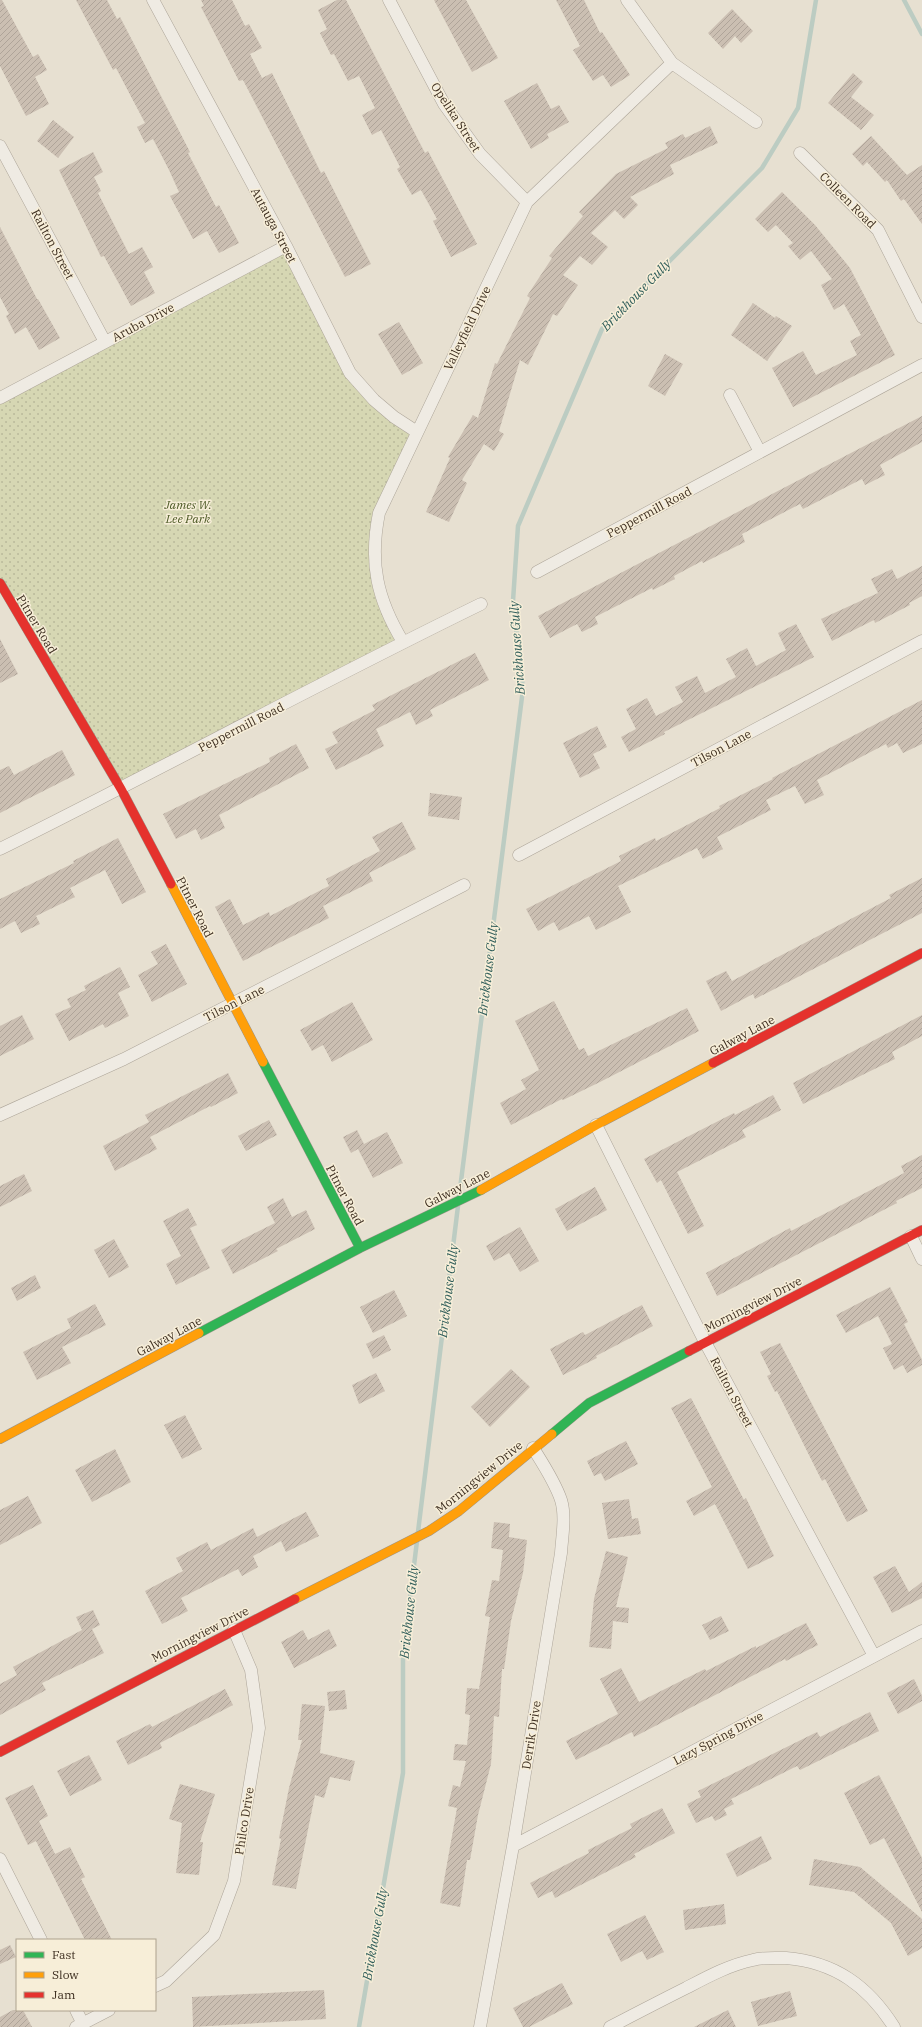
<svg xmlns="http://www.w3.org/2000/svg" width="922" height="2027" font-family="'IBM Plex Serif',serif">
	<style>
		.park { fill: url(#park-dots) }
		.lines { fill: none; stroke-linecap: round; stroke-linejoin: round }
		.stream { stroke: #bcccc2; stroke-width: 4.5 }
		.building { fill: url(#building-hatch) }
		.street-casing { stroke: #ada599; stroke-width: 13 }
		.fast-casing { stroke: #9c958a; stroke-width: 10 }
		.slow-casing { stroke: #9c958a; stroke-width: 10 }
		.jam-casing { stroke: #9c958a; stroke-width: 10 }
		.street { stroke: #efebe3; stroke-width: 12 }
		.fast { stroke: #30b455; stroke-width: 9 }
		.slow { stroke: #ff9f0a; stroke-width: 9 }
		.jam { stroke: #e5322d; stroke-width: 9 }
		.labels { text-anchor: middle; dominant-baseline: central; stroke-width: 3; stroke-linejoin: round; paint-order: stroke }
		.street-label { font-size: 12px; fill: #3d2e20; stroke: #f7eed8 }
		.park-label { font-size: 12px; font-style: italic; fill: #4d5a26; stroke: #f7eed8 }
		.water-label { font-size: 13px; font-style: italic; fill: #2f5d5a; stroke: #f7eed8 }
	</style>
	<defs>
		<pattern id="park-dots" width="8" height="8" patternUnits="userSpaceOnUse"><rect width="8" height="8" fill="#d6d7b3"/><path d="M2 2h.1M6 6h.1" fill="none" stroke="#b9b99a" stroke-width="1.8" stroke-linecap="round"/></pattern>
		<pattern id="building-hatch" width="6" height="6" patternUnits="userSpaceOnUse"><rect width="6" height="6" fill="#cbbfb2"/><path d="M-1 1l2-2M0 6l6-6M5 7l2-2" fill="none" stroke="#afa499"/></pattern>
	</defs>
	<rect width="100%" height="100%" fill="#e7e0d1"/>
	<!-- park -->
	<path class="park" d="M286,246L350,373L417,432L379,513L373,554L403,642L121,789L0,583V398Z"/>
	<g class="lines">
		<!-- stream -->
		<path class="stream" d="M904,0L922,34
			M459,1197L523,689L513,601L518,526L602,329L762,168L798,108L816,0
			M418,1532L458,1206
			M359,2027L403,1773V1655L417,1541"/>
	</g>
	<!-- building -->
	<path class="building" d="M0,0H2L33,57L38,54L47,70L35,77L49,104L26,116L0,66Z
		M76,0H107L117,19L120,17L190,152L188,153L216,207L219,205L239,243L219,253L207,231L193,239L170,196L179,192L169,170L153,139L145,143L137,127L145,123L116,68L113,70Z
		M201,0H232L245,26L249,24L262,48L250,54L262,78L272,73L321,173L324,171L371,264L345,277L243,80L239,81L218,40L201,7L204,6Z
		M337,0H346L425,153L428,151L477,244L451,257L433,221L437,219L421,190L412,195L397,169L400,167L381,130L372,135L362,115L375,108L359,76L348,81L334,54L331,55L320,33L327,29L318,10Z
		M434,0H466L498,58L472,72Z
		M556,0H584L600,33L602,32L630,75L611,87L603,75L593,81L573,50L580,46Z
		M732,9L753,31L741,43L735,36L723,49L708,33Z
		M853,73L863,82L851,97L874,115L861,130L828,103Z
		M537,83L551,109L559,105L569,122L547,134L549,138L531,149L504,101Z
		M53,120L74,137L58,158L37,141Z
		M710,126L718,143L670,165L674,174L630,197L638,205L624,219L615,210L591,233L608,247L592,265L580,256L563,275L578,285L557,316L553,314L528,365L520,360L499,431L504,434L494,451L484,444L462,480L467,483L449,522L426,512L450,458L448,457L473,415L478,418L495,363L497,364L530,298L527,296L552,258L549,256L583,216L579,212L616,174L668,148L665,143L683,134L685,138Z
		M871,136L907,175L922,165V224L904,199L901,201L887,180L885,182L867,162L863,166L852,154Z
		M93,152L103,172L94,177L101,191L98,193L129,254L142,247L153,267L144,272L155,293L131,306L104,256L101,257L59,170Z
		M782,192L815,225L850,268L895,355L793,407L772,368L803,351L816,375L857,355L850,341L861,335L844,304L834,310L821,285L832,279L811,251L800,260L788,246L793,243L776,225L768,232L755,219Z
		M0,227L37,299H38L60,338L39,350L26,327L15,334L6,316L9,314L0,297Z
		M753,303L775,318L776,316L792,326L767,361L731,335Z
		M399,322L423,363L402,375L378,334Z
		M665,354L683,364L665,396L648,386Z
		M922,416V442L880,465L885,475L865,485L862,479L803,509L800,504L742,534L745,542L703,563L702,561L674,576L675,579L653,590L652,588L595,617L598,624L582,632L577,624L550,638L538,616Z
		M922,566V596L909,603L910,605L875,623L874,620L832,641L821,619L878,593L871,579L892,569L897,579Z
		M796,624L814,657L664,732L665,734L629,752L621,737L636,729L626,709L647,698L656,716L683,702L675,687L697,676L705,693L736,677L726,659L747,648L756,666L786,650L778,633Z
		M0,639L18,674L0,683Z
		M475,653L489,680L430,710L433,716L416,725L410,712L376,729L384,746L336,770L325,749L338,743L332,732L375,710L372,705Z
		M922,700V744L903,753L897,743L888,748L886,744L817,780L824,795L805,804L795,786L766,800L771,810L717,837L723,849L703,859L697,848L618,886L631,912L596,930L589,916L559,931L554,922L538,931L526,909L621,861L619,856L655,838L656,841L720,808L719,806L773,779L772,778Z
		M597,726L607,747L593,754L600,768L580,778L563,743Z
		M296,744L309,768L219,815L225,828L201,840L196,829L176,839L163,814L270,762L269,758Z
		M62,750L75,775L0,813V770L9,766L14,775Z
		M430,793L462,797L459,820L428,816Z
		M402,822L416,849L369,873L373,881L323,906L329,918L243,961L215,907L230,899L243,925L269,912L270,916L329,886L326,879L380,851L372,837Z
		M118,838L146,892L122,904L105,870L70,888L75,897L36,916L40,924L21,933L15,921L0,929V899L74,863L73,861Z
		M922,878V913L755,999L753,994L721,1011L706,981L726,971L732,981L891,898L889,895Z
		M166,944L187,984L152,1002L138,975L158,964L151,952Z
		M120,967L130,987L118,993L129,1016L105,1028L103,1024L69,1041L55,1014L71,1007L67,999L86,990L84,986Z
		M554,1001L579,1050L584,1048L588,1056L687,1008L699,1031L600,1082L563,1100L562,1099L511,1125L500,1103L526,1089L521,1080L539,1070L515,1021Z
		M352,1002L373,1040L332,1062L323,1045L312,1051L300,1030Z
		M22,1015L34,1039L0,1056V1026Z
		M922,1015V1036L892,1052L895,1059L803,1104L793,1083Z
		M228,1073L238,1093L211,1107L210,1106L150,1137L157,1149L115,1171L103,1146L149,1122L145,1115Z
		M773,1095L781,1110L742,1130L746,1137L677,1172L704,1226L688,1234L661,1180L657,1183L644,1159L734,1113L735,1115Z
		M269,1120L277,1135L246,1151L238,1136Z
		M357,1130L364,1144L387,1132L403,1163L373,1178L358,1149L351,1153L343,1137Z
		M922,1155V1188L896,1201L897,1203L717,1296L706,1273L790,1228L791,1231L904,1173L901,1166Z
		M24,1174L32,1191L0,1207V1186Z
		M595,1187L607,1210L567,1231L555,1209Z
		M283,1198L292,1217L306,1210L315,1229L276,1249L278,1251L233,1274L221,1250L275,1223L267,1207Z
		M188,1208L197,1225L190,1228L210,1268L176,1285L166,1264L181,1256L163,1221Z
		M520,1227L539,1261L520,1272L509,1253L494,1261L486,1246Z
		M114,1239L129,1267L109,1278L94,1250Z
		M35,1275L41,1288L17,1301L11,1288Z
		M890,1287L908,1322L904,1324L922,1360V1365L907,1373L903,1365L894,1370L883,1348L892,1344L878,1316L846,1333L836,1315Z
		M394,1290L407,1316L373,1333L360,1307Z
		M95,1304L106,1325L62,1347L71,1363L37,1380L23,1352L71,1328L67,1319Z
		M642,1305L653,1326L596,1356L597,1358L563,1375L550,1349L583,1332L585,1335Z
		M384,1335L391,1350L373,1359L366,1344Z
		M780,1343L868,1511L847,1522L825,1479L822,1481L777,1391L775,1392L767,1376L771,1374L760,1352Z
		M511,1369L530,1387L490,1427L471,1407Z
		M376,1373L385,1391L359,1404L352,1385Z
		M691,1398L744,1500L746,1498L774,1556L748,1569L715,1504L694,1516L686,1501L712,1487L671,1408Z
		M185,1415L202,1449L182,1459L164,1425Z
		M626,1441L638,1464L605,1481L601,1473L594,1476L587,1461Z
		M115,1449L131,1482L92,1502L75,1470Z
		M28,1496L42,1523L0,1545V1510Z
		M629,1499L632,1519L638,1518L641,1534L608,1539L602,1503Z
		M306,1512L319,1536L286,1552L281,1541L253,1556L258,1567L242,1576L238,1569L181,1598L188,1611L162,1624L145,1591L183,1571L176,1558L207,1542L211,1550L253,1528L257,1537Z
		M494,1522L510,1524L509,1537L527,1540L523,1573L511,1621L504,1669H502L499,1717L494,1716L491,1764L478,1815L470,1860H467L460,1907L440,1903L457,1808L448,1806L453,1785L460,1787L466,1761L453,1760L455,1744L467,1745L470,1715L465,1714L467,1688L479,1689L490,1617L485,1616L492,1580L499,1581L503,1550L491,1548Z
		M606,1551L628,1557L616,1607L629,1608L628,1623L613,1621L611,1649L589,1647L594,1599Z
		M895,1566L909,1592L922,1582V1598L892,1613L873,1577Z
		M93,1610L100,1625L92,1629L104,1653L42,1683L46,1690L0,1715V1684L17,1675L13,1667L82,1630L76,1617Z
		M721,1616L729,1631L710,1640L702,1625Z
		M806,1623L818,1645L786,1661L785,1659L634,1737L632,1732L576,1760L566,1741L618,1714L600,1679L621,1668L639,1702L705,1669L706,1671L756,1646V1648Z
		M329,1629L337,1646L294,1668L281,1642L303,1630L308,1640Z
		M914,1679L922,1696V1701L898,1714L887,1693Z
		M225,1689L233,1705L160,1743L162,1748L128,1765L116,1741L150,1724L152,1727Z
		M345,1690L347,1709L329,1711L327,1692Z
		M302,1704L325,1706L320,1753L355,1761L350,1781L330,1777L324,1798L315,1795L296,1889L272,1885L281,1839L279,1838L289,1788L302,1740H298Z
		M870,1712L879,1731L800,1770L797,1766L731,1799L734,1804L724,1809L727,1815L715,1821L712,1816L696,1823L687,1804L701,1797L698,1791L817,1732L820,1737Z
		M89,1755L102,1780L70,1796L57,1771Z
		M879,1775L922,1858V1912L884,1838L870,1845L844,1793Z
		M180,1784L215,1794L200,1842H203L199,1875L176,1873L182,1823L169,1819Z
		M33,1785L48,1816L39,1821L55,1854L70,1847L85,1877L81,1879L112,1940H85L36,1841L28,1845L5,1798Z
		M662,1808L675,1833L634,1854L636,1857L555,1898L552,1891L538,1898L530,1883L589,1853L588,1850L632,1828L630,1824Z
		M761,1836L772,1859L737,1877L726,1854Z
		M814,1859L860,1867L922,1919V1948L908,1956L891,1923L854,1892L809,1885Z
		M724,1904L726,1924L685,1930L683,1910Z
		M645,1915L664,1952L647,1960L642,1951L621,1962L607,1934Z
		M10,1945L16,1957L0,1964V1950Z
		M562,1983L573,2004L529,2027H523L513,2008Z
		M324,1990L326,2019L193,2027L192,1997Z
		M790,1991L797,2016L758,2026L751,2002Z
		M13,2010H23L32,2027H0V2017Z
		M728,2010L736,2027H694Z"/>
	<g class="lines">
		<!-- street casing -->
		<g class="street-casing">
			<path id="street" d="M153,0L286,246L350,373L374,400L394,417L417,432
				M389,0L444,104L480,154L527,202
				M627,0L672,63L756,122
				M0,146L105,342
				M800,153L878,230L922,317
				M730,395L760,452
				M0,398L286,246
				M537,572L922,365
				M403,642C377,599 369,563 379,513L527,202L672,63
				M0,849C161,769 319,683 481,604
				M519,855L922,641
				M0,1115L124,1059L464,885
				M596,1125L705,1342L874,1656
				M911,1236L922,1259
				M513,1846L922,1631
				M0,1859L41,1940
				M155,1986L166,1981L214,1935L234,1881L259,1728L251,1670L234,1630
				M76,2010L83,2024
				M76,2027L109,2010
				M480,2027L513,1846L561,1553C562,1537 566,1516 561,1500C555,1482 543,1464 533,1448
				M610,2027C635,2014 660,2001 686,1988C707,1977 729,1965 753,1960C763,1957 775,1958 786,1958C835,1962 868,1986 894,2027"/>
		</g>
		<!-- fast casing -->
		<g class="fast-casing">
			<path id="fast" d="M263,1062L360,1248
				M199,1333L360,1248L481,1190
				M552,1434L589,1403L689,1351"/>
		</g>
		<!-- slow casing -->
		<g class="slow-casing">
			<path id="slow" d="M171,884L263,1062
				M481,1190L596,1125L713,1063
				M0,1439L199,1333
				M295,1599L429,1531L459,1511L552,1434"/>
		</g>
		<!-- jam casing -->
		<g class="jam-casing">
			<path id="jam" d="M0,583L121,789L171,884
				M713,1063L922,953
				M689,1351L922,1230
				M0,1752L295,1599"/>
		</g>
		<!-- street -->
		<use href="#street" class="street"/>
		<!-- fast -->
		<use href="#fast" class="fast"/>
		<!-- slow -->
		<use href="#slow" class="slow"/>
		<!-- jam -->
		<use href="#jam" class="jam"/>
	</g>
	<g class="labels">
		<!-- street labels -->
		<g class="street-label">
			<text transform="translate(456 117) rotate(57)">Opelika Street</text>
			<text transform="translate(848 200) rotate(45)">Colleen Road</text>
			<text transform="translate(274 225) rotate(62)">Autauga Street</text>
			<text transform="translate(53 244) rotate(62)">Railton Street</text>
			<text transform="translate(143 322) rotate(-28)">Aruba Drive</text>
			<text transform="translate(467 328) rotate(-64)">Valleyfield Drive</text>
			<text transform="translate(649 512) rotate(-28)">Peppermill Road</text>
			<text transform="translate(37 624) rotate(59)">Pitner Road</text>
			<text transform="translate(241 727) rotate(-27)">Peppermill Road</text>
			<text transform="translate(721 748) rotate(-28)">Tilson Lane</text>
			<text transform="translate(195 907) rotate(63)">Pitner Road</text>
			<text transform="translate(234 1003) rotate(-27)">Tilson Lane</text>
			<text transform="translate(742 1035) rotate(-28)">Galway Lane</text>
			<text transform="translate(457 1188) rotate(-27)">Galway Lane</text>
			<text transform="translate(345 1195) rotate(62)">Pitner Road</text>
			<text transform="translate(753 1304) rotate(-27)">Morningview Drive</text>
			<text transform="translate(169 1336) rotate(-28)">Galway Lane</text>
			<text transform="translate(732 1392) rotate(62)">Railton Street</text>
			<text transform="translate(479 1477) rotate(-39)">Morningview Drive</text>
			<text transform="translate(200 1634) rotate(-27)">Morningview Drive</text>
			<text transform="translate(531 1735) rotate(-81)">Derrik Drive</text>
			<text transform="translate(718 1738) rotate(-28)">Lazy Spring Drive</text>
			<text transform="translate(244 1821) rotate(-81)">Philco Drive</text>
		</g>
		<!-- park labels -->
		<g class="park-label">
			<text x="188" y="504">James W.<tspan x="188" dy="14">Lee Park</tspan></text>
		</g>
		<!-- water labels -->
		<g class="water-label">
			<text transform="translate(636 295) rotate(-46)">Brickhouse Gully</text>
			<text transform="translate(517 648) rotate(-94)">Brickhouse Gully</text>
			<text transform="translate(488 969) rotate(-83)">Brickhouse Gully</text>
			<text transform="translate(448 1291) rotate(-83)">Brickhouse Gully</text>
			<text transform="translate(409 1612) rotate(-84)">Brickhouse Gully</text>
			<text transform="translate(375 1934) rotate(-80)">Brickhouse Gully</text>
		</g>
	</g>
	<!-- legend -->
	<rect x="16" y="1939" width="140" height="72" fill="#f7eed8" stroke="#ada18e"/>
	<rect x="24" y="1952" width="20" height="6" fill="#30b455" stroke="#ada18e"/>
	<text x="52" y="1959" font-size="12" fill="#3d2e20">Fast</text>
	<rect x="24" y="1972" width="20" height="6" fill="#ff9f0a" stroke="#ada18e"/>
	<text x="52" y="1979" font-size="12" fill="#3d2e20">Slow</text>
	<rect x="24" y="1992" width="20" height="6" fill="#e5322d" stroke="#ada18e"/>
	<text x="52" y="1999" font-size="12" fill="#3d2e20">Jam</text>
</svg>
